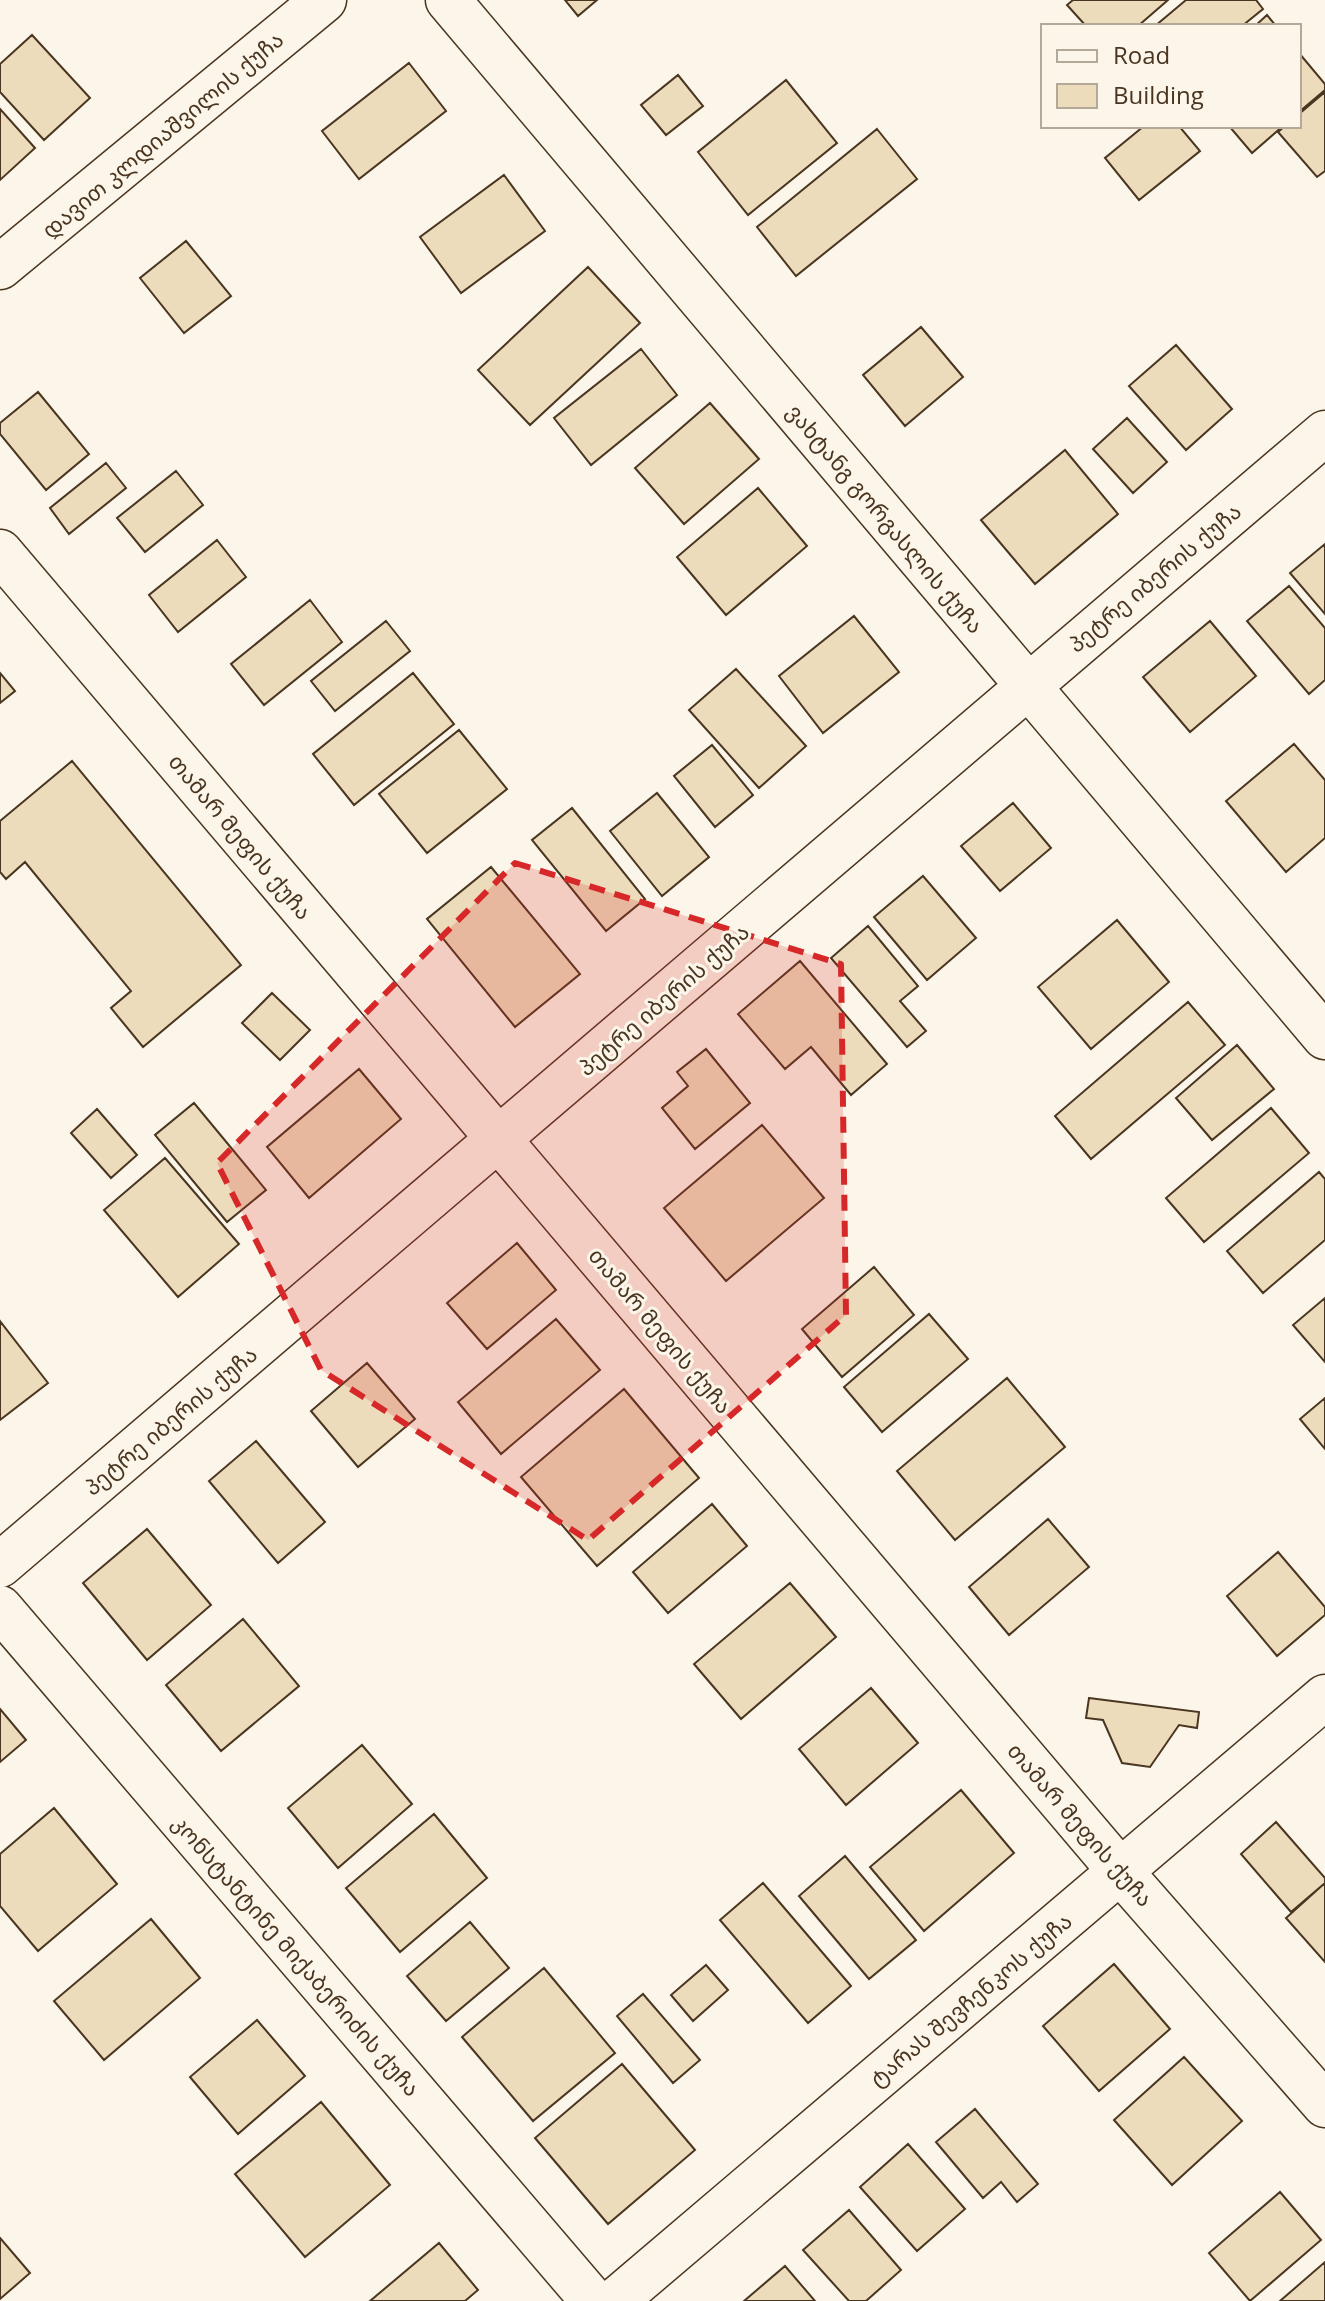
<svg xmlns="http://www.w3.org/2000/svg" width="1325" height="2301" font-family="'Open Sans','Noto Sans Georgian',sans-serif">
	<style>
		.building { fill: #ecdcbc; stroke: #4a3520; stroke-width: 2 }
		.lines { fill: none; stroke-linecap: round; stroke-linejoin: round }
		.minor-casing { stroke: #4a3520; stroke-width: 47 }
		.minor { stroke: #fbf6e9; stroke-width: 44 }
		.marked { fill: #d62828; fill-opacity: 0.2; stroke: #d62828; stroke-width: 6; stroke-dasharray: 16 10; stroke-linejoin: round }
		.labels { text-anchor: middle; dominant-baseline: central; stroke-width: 6; stroke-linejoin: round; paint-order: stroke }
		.street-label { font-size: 22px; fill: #4a3520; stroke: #fbf6e9 }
	</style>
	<rect width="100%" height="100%" fill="#fbf6e9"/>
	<!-- building -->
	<path class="building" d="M565,0H597L578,16Z
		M1073,0H1168L1138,26H1086L1067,5Z
		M1186,0H1256L1263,9L1242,26H1155Z
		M1267,15L1276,26H1255Z
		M32,35L90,98L44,140L0,92V64Z
		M1299,53L1325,84V90L1299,112Z
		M409,63L446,111L359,179L322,131Z
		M678,75L703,106L666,135L641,105Z
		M786,80L837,143L748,215L698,152Z
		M1325,92V171L1317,177L1278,132L1285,126H1299V114Z
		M0,109L35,148L0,180Z
		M1144,126H1179L1200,151L1139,200L1105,158Z
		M1229,126H1283L1252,153Z
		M877,129L917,179L796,276L757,227Z
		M504,175L545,231L461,293L420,237Z
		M186,241L231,296L184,333L140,278Z
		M588,267L640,323L530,425L478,370Z
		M921,327L963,377L905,426L863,375Z
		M1176,345L1232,409L1186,450L1129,386Z
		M641,349L677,395L591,465L554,418Z
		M38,392L89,454L46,490L0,434V423Z
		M710,403L759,459L684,524L635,468Z
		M1127,418L1167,462L1133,493L1093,449Z
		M1065,450L1118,514L1035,584L981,520Z
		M106,463L126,488L69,534L50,508Z
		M176,471L203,505L145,552L117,518Z
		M758,488L807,546L726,615L677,557Z
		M217,540L246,577L178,632L149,595Z
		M1325,544V614L1290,573Z
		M1289,586L1325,628V680L1309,694L1247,621Z
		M310,600L342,642L264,705L231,664Z
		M854,616L899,672L823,733L779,676Z
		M386,621L410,651L335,711L311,681Z
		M1210,621L1256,676L1190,732L1143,677Z
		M736,669L806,746L759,788L689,710Z
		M0,673L15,691L0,703Z
		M413,673L454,724L354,805L313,754Z
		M459,730L507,789L427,853L379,794Z
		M1294,744L1325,780V838L1286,872L1226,801Z
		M712,745L753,795L715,827L674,776Z
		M72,761L241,965L143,1047L111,1008L131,991L25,862L6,879L0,872V821Z
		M657,793L709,857L662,896L610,831Z
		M1013,803L1051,848L1000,891L961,846Z
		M572,808L645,899L606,931L532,840Z
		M491,867L580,974L515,1027L427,919Z
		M923,876L976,938L927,980L874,917Z
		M1117,920L1169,982L1091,1049L1038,987Z
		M868,926L918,986L900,1001L926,1031L907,1047L831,958Z
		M800,961L887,1064L851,1095L811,1047L785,1069L738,1014Z
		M272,993L310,1030L280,1060L242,1023Z
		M1188,1002L1225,1045L1091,1159L1055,1116Z
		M1237,1045L1274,1089L1212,1140L1176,1098Z
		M706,1049L750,1103L695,1149L662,1108L688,1086L677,1072Z
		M359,1069L401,1119L309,1198L267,1147Z
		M194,1103L266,1190L227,1222L155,1135Z
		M1271,1108L1309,1153L1204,1242L1166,1198Z
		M97,1109L137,1155L111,1178L71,1133Z
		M762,1125L824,1198L726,1281L664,1208Z
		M165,1158L239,1244L178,1297L104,1210Z
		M1319,1172L1325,1179V1240L1263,1293L1227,1251Z
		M517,1243L556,1290L487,1349L447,1303Z
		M874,1267L914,1315L842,1377L802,1329Z
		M1325,1298V1362L1293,1325Z
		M929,1314L968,1359L882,1432L844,1387Z
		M556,1319L600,1370L501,1454L458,1402Z
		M0,1321L48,1383L0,1420Z
		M367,1363L415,1419L358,1467L311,1411Z
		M1007,1378L1065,1447L955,1540L897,1471Z
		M624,1389L699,1478L597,1566L521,1477Z
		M1325,1398V1449L1300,1419Z
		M256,1441L325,1522L278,1563L209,1481Z
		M712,1504L747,1546L668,1613L633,1572Z
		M1048,1519L1089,1567L1009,1635L969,1587Z
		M147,1529L211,1605L147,1660L83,1583Z
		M1278,1552L1325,1607V1615L1277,1656L1227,1596Z
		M790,1583L836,1637L741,1719L694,1664Z
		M243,1619L299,1686L221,1751L166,1685Z
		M871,1688L918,1743L846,1805L799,1749Z
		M1089,1698L1199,1712L1197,1728L1179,1725L1150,1767L1122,1763L1103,1720L1086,1718Z
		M0,1709L26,1740L0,1762Z
		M362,1745L412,1804L338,1868L288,1808Z
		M961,1790L1014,1853L924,1931L870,1867Z
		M54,1808L117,1884L38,1951L0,1906V1854Z
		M434,1814L487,1878L400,1952L346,1888Z
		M1276,1822L1325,1878V1883L1291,1912L1241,1854Z
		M845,1856L916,1940L869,1979L799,1896Z
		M763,1883L851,1986L808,2023L720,1920Z
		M1325,1883V1962L1286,1918Z
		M151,1919L200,1978L104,2060L54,2001Z
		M470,1922L509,1968L446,2021L407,1976Z
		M1114,1964L1170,2029L1099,2091L1043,2026Z
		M706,1965L728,1990L693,2021L671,1995Z
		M544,1968L615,2053L533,2121L462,2037Z
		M643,1994L700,2060L673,2083L617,2016Z
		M257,2020L305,2076L238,2134L190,2077Z
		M1184,2057L1242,2121L1172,2185L1114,2120Z
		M622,2064L695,2150L608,2224L535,2138Z
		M321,2102L390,2185L305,2257L235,2174Z
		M975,2109L1038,2184L1017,2202L1001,2182L983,2198L936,2142Z
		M908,2144L965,2209L917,2251L860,2187Z
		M1280,2192L1321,2240L1250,2301L1209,2253Z
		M849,2210L901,2270L866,2301H849L803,2250Z
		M0,2238L30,2273L0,2299Z
		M439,2243L478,2290L465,2301H370Z
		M1325,2262V2301H1280Z
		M785,2266L815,2301H744Z"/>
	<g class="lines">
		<!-- minor casing -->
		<g class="minor-casing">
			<path id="minor" d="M448,0L1325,1037
				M0,267L324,0
				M0,552L1120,1871L1325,2105
				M0,1565C442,1188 882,808 1325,433
				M0,1608L593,2301
				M615,2301L1325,1697"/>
		</g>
		<!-- minor -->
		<use href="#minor" class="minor"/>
	</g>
	<!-- marked area -->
	<path class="marked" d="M515,863L841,964L846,1315L588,1540L321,1370L217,1163Z"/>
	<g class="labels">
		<!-- street labels -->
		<g class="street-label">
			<text transform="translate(162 134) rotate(-40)">დავით კლდიაშვილის ქუჩა</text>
			<text transform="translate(886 518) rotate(50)">ვახტანგ გორგასლის ქუჩა</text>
			<text transform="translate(1154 577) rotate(-40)">პეტრე იბერის ქუჩა</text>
			<text transform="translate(241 836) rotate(50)">თამარ მეფის ქუჩა</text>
			<text transform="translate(663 999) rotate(-41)">პეტრე იბერის ქუჩა</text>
			<text transform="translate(661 1330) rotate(50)">თამარ მეფის ქუჩა</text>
			<text transform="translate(170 1420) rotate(-40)">პეტრე იბერის ქუჩა</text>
			<text transform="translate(1081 1824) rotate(49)">თამარ მეფის ქუჩა</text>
			<text transform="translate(297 1955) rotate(49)">კონსტანტინე მიქაბერიძის ქუჩა</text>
			<text transform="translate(970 1999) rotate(-40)">ტარას შევჩენკოს ქუჩა</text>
		</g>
	</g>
	<!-- legend -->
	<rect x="1041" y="24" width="260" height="104" fill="#fbf6e9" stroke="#b4a999" stroke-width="2"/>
	<rect x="1057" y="50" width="40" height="12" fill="#fbf6e9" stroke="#b4a999" stroke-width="2"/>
	<text x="1113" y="64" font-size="24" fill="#4a3520">Road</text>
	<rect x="1057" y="84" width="40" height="24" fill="#ecdcbc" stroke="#b4a999" stroke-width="2"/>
	<text x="1113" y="104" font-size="24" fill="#4a3520">Building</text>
</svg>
